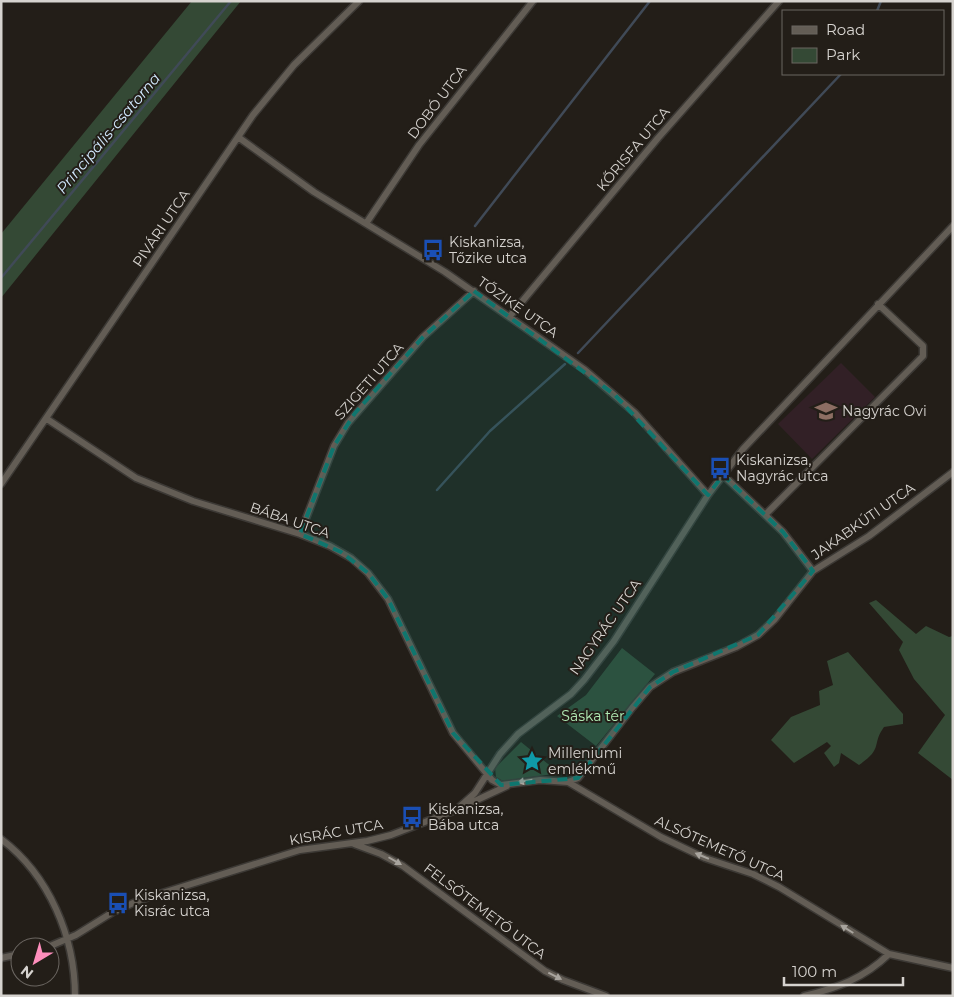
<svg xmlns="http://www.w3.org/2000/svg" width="954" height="997" font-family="Montserrat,sans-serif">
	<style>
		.education { fill: #322026 }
		.green { fill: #344935 }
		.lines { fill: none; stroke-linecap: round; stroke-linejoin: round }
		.stream { stroke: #404a57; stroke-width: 2.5 }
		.minor-casing { stroke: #3c3935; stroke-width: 9 }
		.minor { stroke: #635d55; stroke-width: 6 }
		.oneway { fill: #a8a49e }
		.marked { fill: #0f766e; fill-opacity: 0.2; stroke: #0f766e; stroke-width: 4; stroke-dasharray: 10 6; stroke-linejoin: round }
		.labels { text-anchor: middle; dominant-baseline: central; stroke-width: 4; stroke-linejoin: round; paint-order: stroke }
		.street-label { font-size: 14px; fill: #d6d3cf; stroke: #231e18 }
		.poi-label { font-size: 14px; fill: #d6d3cf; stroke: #231e18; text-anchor: start }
		.park-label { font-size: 14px; fill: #b1ebb5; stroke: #231e18 }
		.water-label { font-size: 15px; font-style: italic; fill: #d1e8fd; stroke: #231e18 }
	</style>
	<rect width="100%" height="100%" fill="#231e18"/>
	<!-- education -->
	<path class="education" d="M841,363L875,397L812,459L778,424Z"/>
	<!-- green -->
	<path class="green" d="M192,1H241L1,298V234Z
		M876,600L916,634L926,626L949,637L953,636V780L918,753L945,715L914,679L899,650L903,642L869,603Z
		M622,648L655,674L596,746L557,716L586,695Z
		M848,652L903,714V724L884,727C871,745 884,748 859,765L841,753L839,763L834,767L824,753L831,746L827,742L794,763L771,740L791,717L820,705L819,691L833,685L827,661Z
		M521,742L553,768V774L503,781L496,777L495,768Z"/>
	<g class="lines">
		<!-- stream -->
		<path class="stream" d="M877,11L881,1
			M475,226L650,1
			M1,278L231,1
			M578,353L841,74
			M437,490L490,431L565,364"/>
		<!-- minor casing -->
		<g class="minor-casing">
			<path id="minor" d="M238,137L314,192L445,272L585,370L635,413L708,495
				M367,222L419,145L533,1
				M510,316L658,138L779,1
				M47,419L136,478L193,501L300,534L330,546L351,558L368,573L388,599L453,733L492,780L501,785L509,784L540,780L568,782L578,778L632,708L650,687L673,672L736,647L758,635L775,619L813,571L869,536L953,472
				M723,475L783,532L813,571
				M1,484L253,115L294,65L359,1
				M766,514L923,356V346L878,304
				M300,534L334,446L348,423L423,337L474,291
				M568,782L661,837L705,858L753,874L779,887L889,954L953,968
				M464,806L507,786
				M1,839C49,875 75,937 75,996
				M354,844L381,854L403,866L545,971L563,980L606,996
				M48,947L76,935L113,912L140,900L300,850L367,841L391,835L456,810L475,793L500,754L518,734L571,694L584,680L614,641L708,495L743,449L953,226
				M1,958L20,954
				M804,996C838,988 864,978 889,954"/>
		</g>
		<!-- minor -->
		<use href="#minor" class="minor"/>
	</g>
	<!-- one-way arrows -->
	<defs><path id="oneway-solid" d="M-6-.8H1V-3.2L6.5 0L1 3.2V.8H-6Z" transform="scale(1.25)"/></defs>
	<g class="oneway">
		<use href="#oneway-solid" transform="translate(525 781) rotate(170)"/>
		<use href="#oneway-solid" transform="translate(702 856) rotate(-157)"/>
		<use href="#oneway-solid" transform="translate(395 861) rotate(30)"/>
		<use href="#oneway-solid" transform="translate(847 929) rotate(-148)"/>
		<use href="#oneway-solid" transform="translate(555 976) rotate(27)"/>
	</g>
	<!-- marked area -->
	<path class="marked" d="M474,291L615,395L708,495L723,475L783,532L813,571L758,635L673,672L650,687L578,778L501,785L453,733L388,599L368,573L341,552L300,534L334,446L355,413L423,337Z"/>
	<!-- icons -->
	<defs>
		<g id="bus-bare" transform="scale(1.725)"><path d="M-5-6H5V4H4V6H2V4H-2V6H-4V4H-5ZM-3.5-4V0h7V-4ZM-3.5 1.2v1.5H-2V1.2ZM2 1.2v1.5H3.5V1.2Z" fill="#1a4fb4" stroke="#231e18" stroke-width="2.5" paint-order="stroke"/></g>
		<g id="school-bare" transform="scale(1.725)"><path d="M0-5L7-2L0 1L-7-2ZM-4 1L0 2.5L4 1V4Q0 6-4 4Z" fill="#8d6e63" stroke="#231e18" stroke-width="2.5" paint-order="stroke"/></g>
		<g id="sight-bare" transform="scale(1.725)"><path d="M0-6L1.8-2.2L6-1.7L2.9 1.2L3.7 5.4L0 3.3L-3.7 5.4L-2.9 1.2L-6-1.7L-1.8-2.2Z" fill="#0f9aa8" stroke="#231e18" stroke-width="2.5" paint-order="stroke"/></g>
	</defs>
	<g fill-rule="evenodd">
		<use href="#bus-bare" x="433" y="250"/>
		<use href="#school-bare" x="826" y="411"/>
		<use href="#bus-bare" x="720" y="468"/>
		<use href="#sight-bare" x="532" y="761"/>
		<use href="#bus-bare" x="412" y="817"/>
		<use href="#bus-bare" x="118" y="903"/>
	</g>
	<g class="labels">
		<!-- street labels -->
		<g class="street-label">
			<text transform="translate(437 102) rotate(-53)">DOBÓ UTCA</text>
			<text transform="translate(633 149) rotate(-50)">KŐRISFA UTCA</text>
			<text transform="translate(161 228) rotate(-56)">PIVÁRI UTCA</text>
			<text transform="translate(518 307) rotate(35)">TŐZIKE UTCA</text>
			<text transform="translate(369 381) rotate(-49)">SZIGETI UTCA</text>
			<text transform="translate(290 520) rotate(19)">BÁBA UTCA</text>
			<text transform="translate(863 521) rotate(-35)">JAKABKÚTI UTCA</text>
			<text transform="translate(605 627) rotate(-55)">NAGYRÁC UTCA</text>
			<text transform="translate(336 832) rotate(-10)">KISRÁC UTCA</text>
			<text transform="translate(720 848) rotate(24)">ALSÓTEMETŐ UTCA</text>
			<text transform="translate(485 911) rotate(37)">FELSŐTEMETŐ UTCA</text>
		</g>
		<!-- poi labels -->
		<g class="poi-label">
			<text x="449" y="242">Kiskanizsa,<tspan x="449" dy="16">Tőzike utca</tspan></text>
			<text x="842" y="411">Nagyrác Ovi</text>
			<text x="736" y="460">Kiskanizsa,<tspan x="736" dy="16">Nagyrác utca</tspan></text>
			<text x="548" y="753">Milleniumi<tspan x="548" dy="16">emlékmű</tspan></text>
			<text x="428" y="809">Kiskanizsa,<tspan x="428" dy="16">Bába utca</tspan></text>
			<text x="134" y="895">Kiskanizsa,<tspan x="134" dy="16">Kisrác utca</tspan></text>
		</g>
		<!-- park labels -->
		<g class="park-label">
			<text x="593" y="716">Sáska tér</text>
		</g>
		<!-- water labels -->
		<g class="water-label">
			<text transform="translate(108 133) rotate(-50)">Principális-csatorna</text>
		</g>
	</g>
	<!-- border -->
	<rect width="954" height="997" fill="none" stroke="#d6d3cf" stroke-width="5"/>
	<!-- legend -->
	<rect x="782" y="10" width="162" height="65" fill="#231e18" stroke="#6b6661"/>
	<rect x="792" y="26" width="25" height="8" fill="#635d55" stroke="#6b6661"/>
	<text x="826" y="35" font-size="15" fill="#d6d3cf">Road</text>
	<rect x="792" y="48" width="25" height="15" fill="#344935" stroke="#6b6661"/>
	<text x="826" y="60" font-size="15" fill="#d6d3cf">Park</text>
	<!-- north arrow -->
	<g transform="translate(35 962) rotate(218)"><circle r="24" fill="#231e18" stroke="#6b6661"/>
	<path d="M0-4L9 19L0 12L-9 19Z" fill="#fe8ebc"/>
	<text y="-8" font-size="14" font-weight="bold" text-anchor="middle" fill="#d6d3cf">N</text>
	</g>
	<!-- scale -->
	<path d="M784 977v8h119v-8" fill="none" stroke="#d6d3cf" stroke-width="2.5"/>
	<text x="792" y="977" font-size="15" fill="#d6d3cf" stroke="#231e18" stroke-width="4" paint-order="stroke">100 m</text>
</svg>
